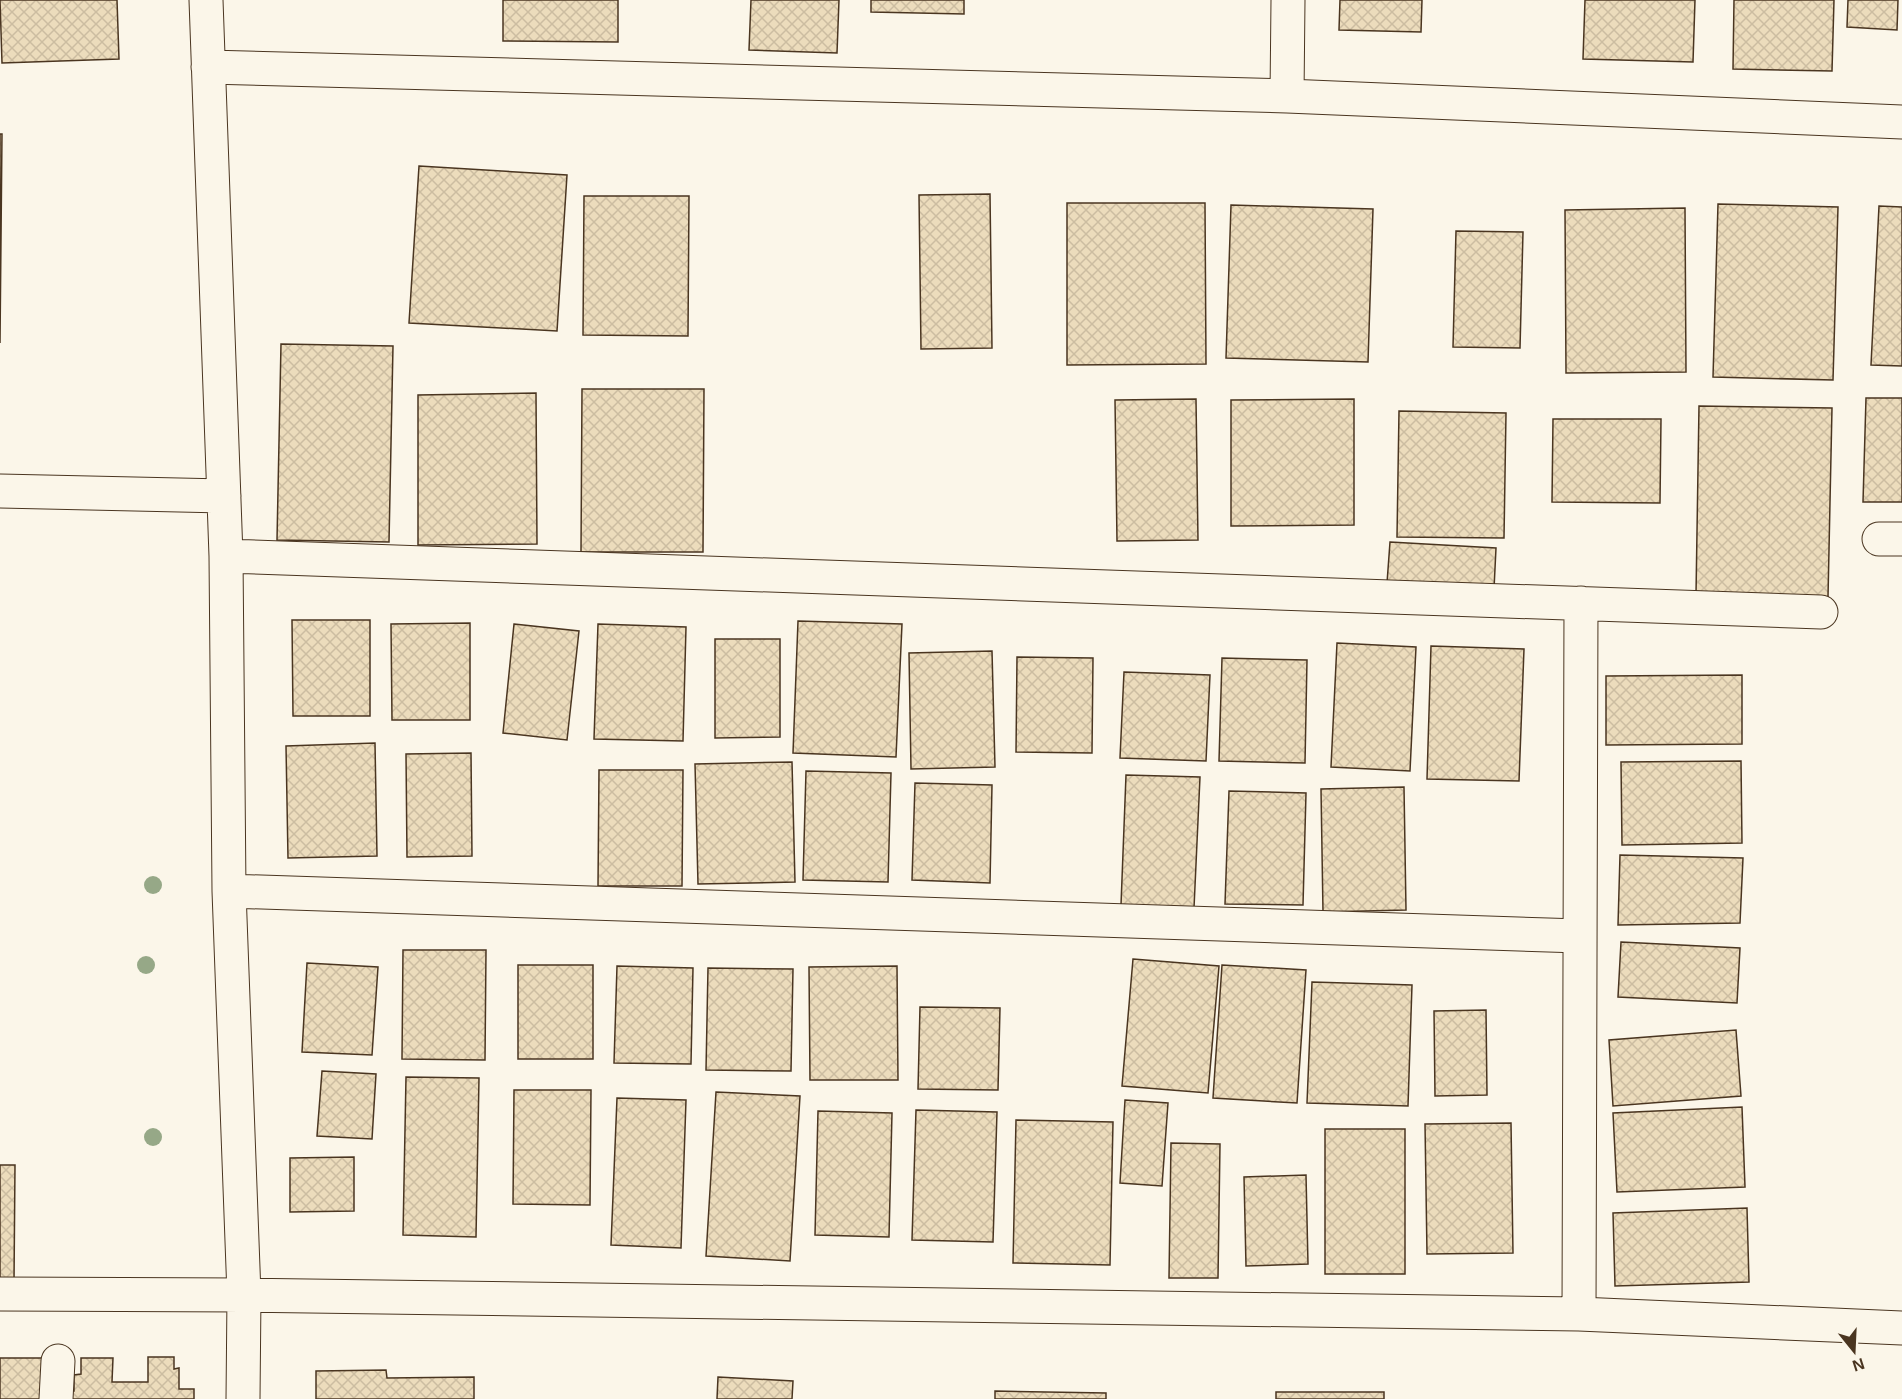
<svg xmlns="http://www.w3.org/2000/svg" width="1902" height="1399" font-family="Helvetica,sans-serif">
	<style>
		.building { fill: url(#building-cross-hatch); stroke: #4a3520; stroke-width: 1.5 }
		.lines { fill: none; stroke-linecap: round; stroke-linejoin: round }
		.minor-casing { stroke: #4a3520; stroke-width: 35 }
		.minor { stroke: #fbf6e9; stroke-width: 33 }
		.tree { fill: #96a887 }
	</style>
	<defs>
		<pattern id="building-cross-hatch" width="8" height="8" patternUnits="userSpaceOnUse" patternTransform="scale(1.5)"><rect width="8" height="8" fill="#ecdcbc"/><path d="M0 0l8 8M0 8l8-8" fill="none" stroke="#ccbda1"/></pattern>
	</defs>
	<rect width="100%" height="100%" fill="#fbf6e9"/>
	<!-- building -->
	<path class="building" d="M0,0H117L119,59L2,63Z
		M503,0H618V42L503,41Z
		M751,0H839L837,53L749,50Z
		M871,0H964V14L871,12Z
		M1340,0H1422L1421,32L1339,30Z
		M1585,0H1695L1693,62L1583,59Z
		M1734,0H1834L1832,71L1733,69Z
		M1848,0H1898L1897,30L1847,27Z
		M0,134H2L0,343Z
		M419,166L567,175L557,331L409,323Z
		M990,194L992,348L921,349L919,195Z
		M584,196H689L688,336L583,335Z
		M1067,203H1205L1206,364L1067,365Z
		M1718,204L1838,207L1833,380L1713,377Z
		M1231,205L1373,209L1368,362L1226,358Z
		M1879,206L1902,207V366L1871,365Z
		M1685,208L1686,372L1566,373L1565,210Z
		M1456,231L1523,232L1520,348L1453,347Z
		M281,344L393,346L389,542L277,540Z
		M582,389H704L703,552H581Z
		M536,393L537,544L418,545V395Z
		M1866,398H1902V502H1863Z
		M1196,399L1198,540L1117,541L1115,400Z
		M1354,399V525L1231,526V400Z
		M1699,406L1832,408L1828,597L1696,595Z
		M1399,411L1506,413L1504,538L1397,537Z
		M1553,419H1661L1660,503L1552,502Z
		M1390,542L1496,548L1494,589L1387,583Z
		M292,620H370V716H293Z
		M798,621L902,624L896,757L793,753Z
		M470,623V720H392L391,624Z
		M514,624L579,631L567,740L503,733Z
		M598,624L686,627L683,741L594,739Z
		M715,639H780V737L715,738Z
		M1337,643L1416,647L1410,771L1331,767Z
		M1431,646L1524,649L1519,781L1427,779Z
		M992,651L995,767L911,769L909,653Z
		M1017,657L1093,658L1092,753L1016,752Z
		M1222,658L1307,660L1305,763L1219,761Z
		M1124,672L1210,675L1206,761L1120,758Z
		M1742,675V744L1606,745V676Z
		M375,743L377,856L288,858L286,746Z
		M471,753L472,856L407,857L406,754Z
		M1741,761L1742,843L1622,845L1621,762Z
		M792,762L795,882L698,884L695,764Z
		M599,770H683L682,886H598Z
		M806,771L891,773L888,882L803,880Z
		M1126,775L1200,777L1194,908L1121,905Z
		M915,783L992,785L990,883L912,880Z
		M1404,787L1406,910L1323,912L1321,789Z
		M1229,791L1306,793L1303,905L1225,904Z
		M1620,855L1743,858L1740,923L1618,925Z
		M1621,942L1740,948L1737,1003L1618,997Z
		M403,950H486L485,1060L402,1059Z
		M1133,959L1219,966L1208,1093L1122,1086Z
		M307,963L378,967L372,1055L302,1052Z
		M518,965H593V1059H518Z
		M1222,965L1306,970L1297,1103L1213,1098Z
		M617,966L693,968L691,1064L614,1063Z
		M897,966L898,1080H810L809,967Z
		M708,968L793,969L791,1071L706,1070Z
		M1312,982L1412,985L1408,1106L1307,1103Z
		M920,1007L1000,1008L998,1090L918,1089Z
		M1486,1010L1487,1095L1435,1096L1434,1011Z
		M1736,1030L1741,1096L1613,1106L1609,1040Z
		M322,1071L376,1074L372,1139L317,1136Z
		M406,1077L479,1078L476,1237L403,1235Z
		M514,1090H591L590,1205L513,1204Z
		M716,1092L800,1096L790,1261L706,1256Z
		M617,1098L686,1100L681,1248L611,1245Z
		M1125,1100L1168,1103L1162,1186L1120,1183Z
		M1742,1107L1745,1187L1617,1192L1613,1113Z
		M916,1110L997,1112L993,1242L912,1240Z
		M818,1111L892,1113L889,1237L815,1235Z
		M1016,1120L1113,1122L1110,1265L1013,1263Z
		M1511,1123L1513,1253L1427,1254L1425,1124Z
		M1325,1129H1405V1274H1325Z
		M1171,1143L1220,1144L1218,1278H1169Z
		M354,1157V1211L290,1212V1158Z
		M0,1165H15L14,1282H0Z
		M1306,1175L1308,1264L1246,1266L1244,1177Z
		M1747,1208L1749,1282L1615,1286L1613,1213Z
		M148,1357H174V1369L179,1368V1389H194V1399H67V1391H74V1375L81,1374V1358H113L112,1382H148Z
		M0,1358H51V1399H0Z
		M386,1370L387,1378L474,1377V1399H316V1371Z
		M718,1377L793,1381L792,1399H717Z
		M995,1391L1106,1393V1399H995Z
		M1276,1392H1384V1399H1276Z"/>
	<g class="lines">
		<!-- minor casing -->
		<g class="minor-casing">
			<path id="minor" d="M206,0L226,556L229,891L244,1295L243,1399
				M208,67L1287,96L1902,122
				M1287,96L1288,0
				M0,491L224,496
				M1879,539H1902
				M226,556L1821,612
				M229,891L1580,936
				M0,1294L244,1295L1579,1314L1902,1328
				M1579,1314L1581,603
				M56,1399L58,1361"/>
		</g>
		<!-- minor -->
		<use href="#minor" class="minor"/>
	</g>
	<!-- trees -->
	<g class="tree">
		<circle cx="153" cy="885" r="9"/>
		<circle cx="146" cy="965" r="9"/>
		<circle cx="153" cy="1137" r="9"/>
	</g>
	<!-- north arrow -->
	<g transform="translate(1854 1351) rotate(162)" stroke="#fbf6e9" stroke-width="4.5" paint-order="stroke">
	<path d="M0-4.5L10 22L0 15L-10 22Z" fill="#4a3520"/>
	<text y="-9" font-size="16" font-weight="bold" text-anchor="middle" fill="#4a3520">N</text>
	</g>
</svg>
